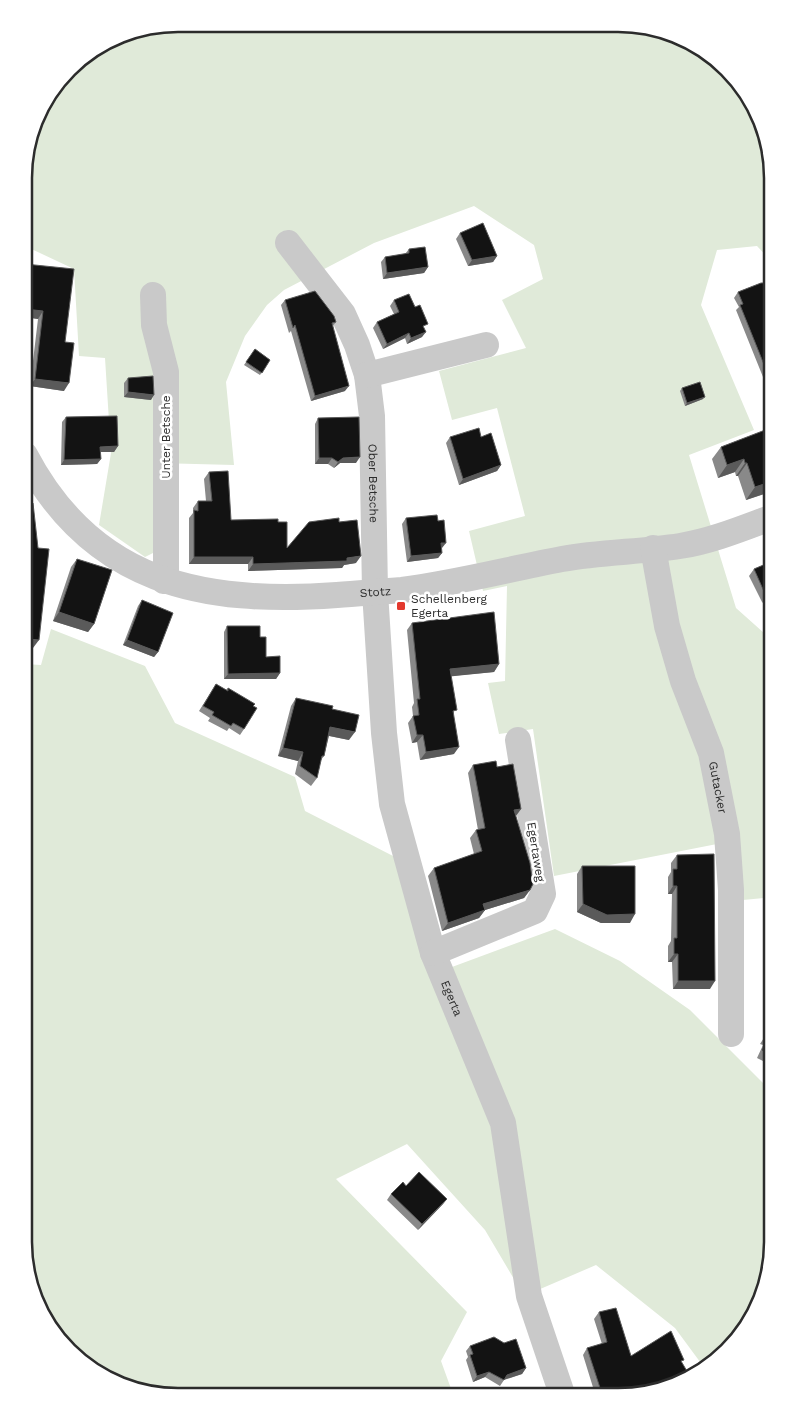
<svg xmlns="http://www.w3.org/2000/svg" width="797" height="1421" font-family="'Work Sans',sans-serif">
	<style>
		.green { fill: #e0ead9 }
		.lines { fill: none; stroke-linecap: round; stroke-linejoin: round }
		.minor { stroke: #c9c9c9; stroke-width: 26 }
		.wall { fill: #898989 }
		.shaded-wall { fill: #5a5a5a }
		.building { fill: #131313; stroke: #5a5a5a }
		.poi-dot { fill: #e3392e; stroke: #fff; stroke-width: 2 }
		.labels { text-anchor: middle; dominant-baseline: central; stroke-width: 5; stroke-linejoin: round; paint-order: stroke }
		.street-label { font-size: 12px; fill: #2c2c2c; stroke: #fff }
		.poi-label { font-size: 12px; fill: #2c2c2c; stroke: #fff; text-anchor: start }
		.rim { fill: none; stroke: #2c2c2c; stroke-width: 2.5 }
	</style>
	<rect width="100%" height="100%" fill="#fff"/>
	<!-- green -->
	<path class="green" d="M179,24L648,27L720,62L765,129L773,179V263L757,246L717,250L701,305L754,430L689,455L736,608L773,641V897L722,902L717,844L554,876L533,729L499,734L488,683L505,681L507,586L483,591L469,531L525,516L497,408L452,420L439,371L526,348L502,300L543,279L534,245L474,206L374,243L284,290L267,305L245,336L226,382L234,465L157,463L155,552L145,557L99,525L111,453L105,358L79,356L74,269L25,246V159L40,110L76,62L120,35Z
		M51,629L145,666L175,723L295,777L305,811L395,857L452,967L555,929L620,961L690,1010L773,1093V1253L762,1301L741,1337L706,1370L675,1328L596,1265L524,1296L485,1230L407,1144L336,1179L467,1312L441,1361L454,1397L158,1396L119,1385L77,1359L32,1292L24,1242V664L41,665Z"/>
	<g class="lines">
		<!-- minor -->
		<g class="minor">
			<path id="s1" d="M288,243L343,314L357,345L367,375L372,416L375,592L384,733L392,804L433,953L503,1123L529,1296L563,1397"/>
			<path d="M153,295L154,325L166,372V570L164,581"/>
			<path d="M367,375L486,345"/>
			<path id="s2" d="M25,455C92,583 203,605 337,595C358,593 380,592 402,590C456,583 509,569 562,559C601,552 641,552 680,546C712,541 743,528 773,517"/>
			<path id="s3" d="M653,548L667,626L683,681L711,753L727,834L731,890V1034"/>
			<path d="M433,953L535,911L543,894L518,740"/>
		</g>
	</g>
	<!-- wall -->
	<path class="wall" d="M460,233L497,256L493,262L468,266L456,239Z
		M409,249L428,267L424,273L383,279L381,262L385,257L405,254Z
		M25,264L65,342L64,391L30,386L38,319L25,317Z
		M761,283L773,385L767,387L736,310L739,307L734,298L738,292Z
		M285,300L336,322L333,326L345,391L311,401L291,331L289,333L281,305Z
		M394,300L424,329L422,337L407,344L405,338L383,349L373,328L377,322L394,314L390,306Z
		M255,349L270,360L260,375L244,365Z
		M128,378L151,400L124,397V383Z
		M682,388L703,399L685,406L680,391Z
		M66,417L118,446L114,452H100L101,459L97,464L61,465L62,422Z
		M318,418L356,463H340L334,468L328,464H315V424Z
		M773,427V491L746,500L738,476H736L735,472L718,478L712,459L721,447Z
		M450,437H481L501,465L497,471L459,485L446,443Z
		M209,472L231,520L278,522L287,548L339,522L356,563L344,565L342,568L248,571V564H189V518L193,513V508L198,501H206L204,479Z
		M406,518L442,548H441L442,553L438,558L407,562L402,524Z
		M77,559L94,624L88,632L53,621L71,567Z
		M773,561V613L762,602L749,576L754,569Z
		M142,600L158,652L154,657L123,645L138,606Z
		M412,623L499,664L494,672L451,676L454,714V754L420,760L417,742L412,743L408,723L413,716L412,707L414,703L407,630Z
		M227,626L260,637L266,657L280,673L276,679H224V632Z
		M216,684L226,690L228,688L253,706L244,729L240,735L229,728L227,731L208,721L210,718L199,711Z
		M296,698L332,709L349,740L329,736L324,756L321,760L317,778L311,786L295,774L298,761L278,756L291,706Z
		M473,765L497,767L521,809L516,816L530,890L524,898L485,910L479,918L442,931L428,876L434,868L474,854L470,838L476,830H478L468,773Z
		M677,855L710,989H673L672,962H668V946L671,941L672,894H668V877L671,872V863Z
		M582,866L630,923H601L577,912V874Z
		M773,1024V1066L757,1058L763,1045L760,1044Z
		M406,1186L447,1199L443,1204L418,1230L387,1200L391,1194Z
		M599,1312L631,1356L682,1363L618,1397H596L583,1355L587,1348L602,1344L594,1319Z
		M470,1346L526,1368L522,1374L504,1380L500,1386L485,1377L473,1382L466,1360L468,1357L466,1351Z"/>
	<!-- shaded-wall -->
	<path class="shaded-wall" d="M497,256L493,262L468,266L472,260Z
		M428,267L424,273L383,279L387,273Z
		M25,309L43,311L38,319L25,317Z
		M426,332L422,337L407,344L411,338Z
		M409,333L405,338L383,349L387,344Z
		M35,379L69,383L64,391L30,386Z
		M773,381V385L767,387L771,382Z
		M349,386L345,391L311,401L315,396Z
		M128,392L154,395L151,400L124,397Z
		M705,397L703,399L685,406L687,403Z
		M118,446L114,452H97L100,447Z
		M360,457L356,463H340L334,468L338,462L343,458Z
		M319,458H332L328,464H315Z
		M101,459L97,464L61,465L64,460Z
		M744,459L735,472L718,478L727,465Z
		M745,463H747L738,476H736Z
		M501,465L497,471L459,485L463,479Z
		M773,481V491L746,500L755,487Z
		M441,543H446L442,548L437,549Z
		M442,553L438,558L407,562L411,556Z
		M361,556L356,563L344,565L342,568L248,571L253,564L347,558Z
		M194,557H253L248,564H189Z
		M59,612L94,624L88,632L53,621Z
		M24,639L39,640L33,648L24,647Z
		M127,640L158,652L154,657L123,645Z
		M499,664L494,672L445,677L450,669Z
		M280,673L276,679H224L228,674Z
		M330,727L355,732L349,740L325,735Z
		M417,735H423L417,742L412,743Z
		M459,747L454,754L420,760L426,752Z
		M283,748L303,752L298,761L278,756Z
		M521,809L515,817L514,810Z
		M673,886H677L672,894H668Z
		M530,890L524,898L485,910L479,918L442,931L448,923L483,904Z
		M583,904L635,914L630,923H601L577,912Z
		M674,954H678L672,962H668Z
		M678,981H715L710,989H673Z
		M447,1199L443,1204L418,1230L422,1224Z
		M526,1368L522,1374L503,1380L507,1375Z
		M489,1372L485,1377L473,1382L477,1376Z"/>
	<!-- building -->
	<path class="building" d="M483,223L497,256L472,260L460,233Z
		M425,247L428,267L387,273L385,257L409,253V249Z
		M25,264L74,269L65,342L74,343L69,383L35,379L43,311L25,309Z
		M761,283H771L773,289V381L771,382L740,305L743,304L738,292Z
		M315,291L334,316L336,322L332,323L349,386L315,396L295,325L293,328L285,300Z
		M409,294L415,307L420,305L428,324L423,326L426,332L411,338L409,333L387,344L377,322L399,312L394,300Z
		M255,349L270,360L262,373L246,362Z
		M153,376L154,395L128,392V378Z
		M700,382L705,397L687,403L682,388Z
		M117,416L118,446L100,447L101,459L64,460L66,417Z
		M359,417L360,457L343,458L338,462L332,458H319L318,418Z
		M773,427V481L755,487L747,463H745L744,459L727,465L721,447Z
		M479,428L481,437L491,433L501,465L463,479L450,437Z
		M228,471L231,520L278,519V522H287V548L309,522L339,518V522L357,520L361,556L347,558V561L253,564V557H194V510L198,511V501H212L209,472Z
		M33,503L38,548L49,549L39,640L24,639L25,504Z
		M437,515L438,521L444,520L446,543H441L442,553L411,556L406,518Z
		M77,559L112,570L94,624L59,612Z
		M773,561V602L766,596L754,569Z
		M142,600L173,613L158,652L127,640Z
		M494,612L499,664L450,669L457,710L453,711L459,747L426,752L423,735H417L413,716L419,715L417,699H420L412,623Z
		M227,626H260V637H266V657L280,656V673L228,674Z
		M216,684L228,691V688L255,704L253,706L257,708L244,729L233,723L231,726L212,715L214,712L203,706Z
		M296,698L333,706L332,709L359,715L355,732L330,727L324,756H322L317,778L300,766L303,752L283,748Z
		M496,761L497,767L513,764L521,809L514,810L530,863L533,884L530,890L483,904L485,910L448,923L434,868L482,851L476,830L485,828L473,765Z
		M714,854L715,981H678V954H674V938H677V886H673V869H677V855Z
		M582,866H635V914L607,915L583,904Z
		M773,1025V1055L762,1050L769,1037L766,1036Z
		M419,1172L447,1199L422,1224L391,1194L403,1182L406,1186Z
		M616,1308L631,1356L671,1331L684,1360L681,1361L691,1378L668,1389L618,1397H603L587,1348L607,1342L599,1312Z
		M494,1337L504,1343L516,1339L526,1368L507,1375L504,1380L489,1372L477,1376L470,1355L473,1354L470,1346Z"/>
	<!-- markers -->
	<rect class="poi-dot" x="396" y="601" width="10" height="10" rx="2.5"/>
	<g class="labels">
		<!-- street labels -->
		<g class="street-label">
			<text transform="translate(166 437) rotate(-90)">Unter Betsche</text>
			<text stroke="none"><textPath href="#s1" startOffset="264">Ober Betsche</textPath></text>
			<text stroke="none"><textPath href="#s2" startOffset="405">Stotz</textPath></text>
			<text stroke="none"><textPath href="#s3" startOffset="249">Gutacker</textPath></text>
			<text transform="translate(536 852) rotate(81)">Egertaweg</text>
			<text stroke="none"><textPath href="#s1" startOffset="789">Egerta</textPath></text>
		</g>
		<!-- poi labels -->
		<g class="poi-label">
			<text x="411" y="599">Schellenberg<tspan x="411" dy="14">Egerta</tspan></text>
		</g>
	</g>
	<!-- crop -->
	<path d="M0 0H797V1421H0ZM178 32H618A146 146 0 0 1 764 178V1242A146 146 0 0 1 618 1388H178A146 146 0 0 1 32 1242V178A146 146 0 0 1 178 32Z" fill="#fff" fill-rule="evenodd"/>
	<path class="rim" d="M178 32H618A146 146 0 0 1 764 178V1242A146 146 0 0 1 618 1388H178A146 146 0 0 1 32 1242V178A146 146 0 0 1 178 32Z"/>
</svg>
